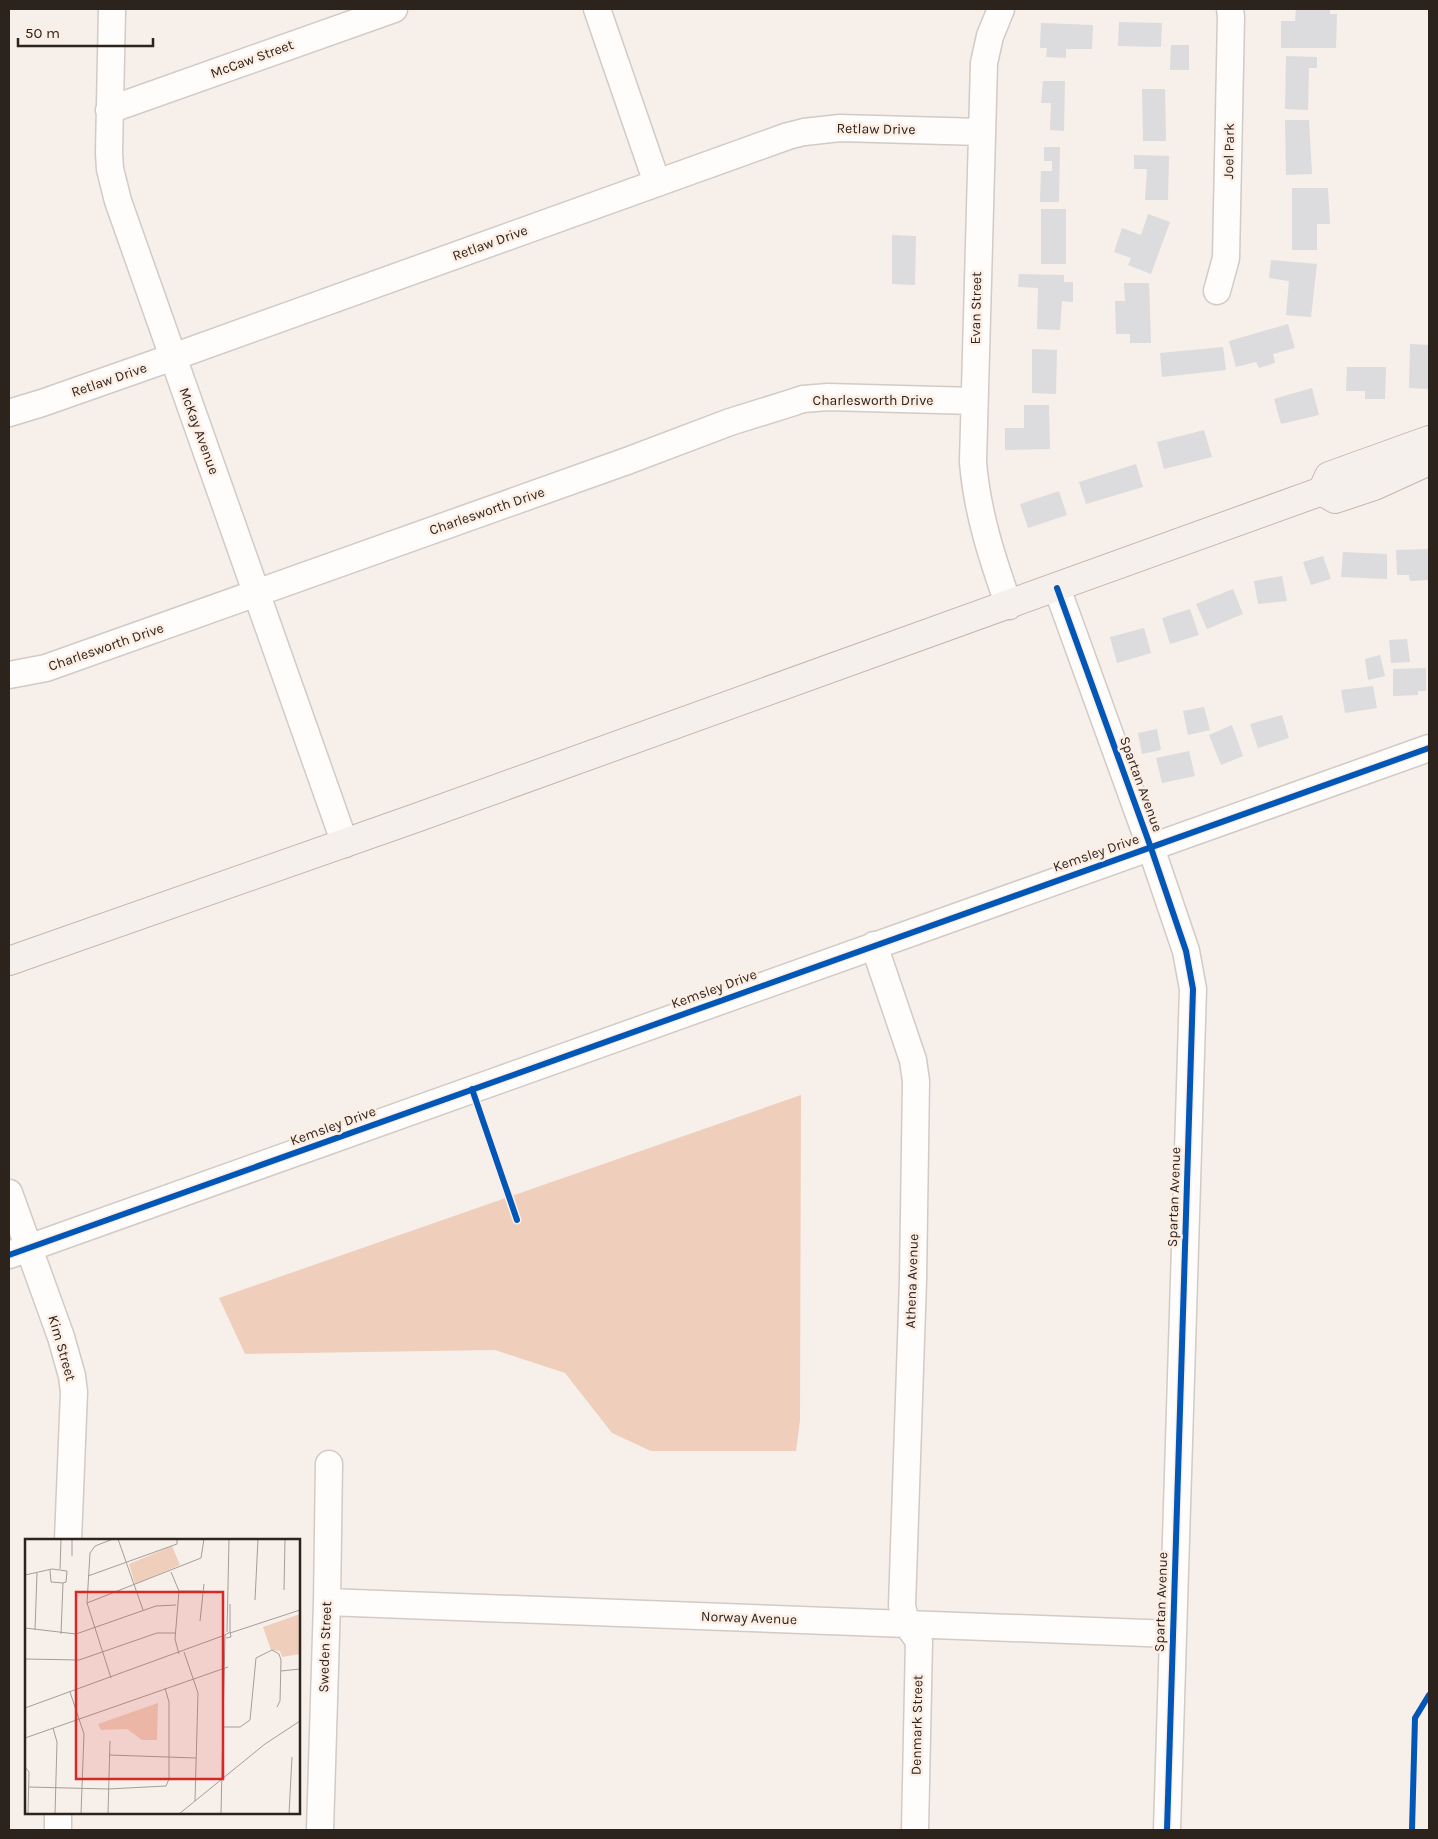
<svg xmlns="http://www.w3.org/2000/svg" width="1438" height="1839" font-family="Karla,sans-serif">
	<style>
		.green { fill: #efcfbb }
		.building { fill: #dcdbdd }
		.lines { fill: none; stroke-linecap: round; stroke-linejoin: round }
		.minor-casing { stroke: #d2cac5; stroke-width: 29 }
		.major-casing { stroke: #c4b7b0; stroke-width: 30 }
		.minor { stroke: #fefdfc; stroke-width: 26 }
		.major { stroke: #f6f0ec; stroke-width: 28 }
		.cycleway-casing { stroke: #fdeee4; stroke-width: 9 }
		.cycleway { stroke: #0057b8; stroke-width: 6 }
		.labels { text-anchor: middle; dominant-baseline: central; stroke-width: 5; stroke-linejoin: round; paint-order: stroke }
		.street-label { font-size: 14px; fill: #2c231d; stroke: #fdeee4 }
		.inset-road { fill: none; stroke: #a69d98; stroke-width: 1 }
		.view { fill: #d62828; fill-opacity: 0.15; stroke: #d62828; stroke-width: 2.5 }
		.inset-edge { fill: none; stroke: #2c231d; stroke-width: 2.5 }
	</style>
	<rect width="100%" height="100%" fill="#f7efea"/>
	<!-- green -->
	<path class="green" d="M801,1095L800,1420L796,1451H651L612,1433L565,1373L495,1350L245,1354L219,1298Z"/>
	<!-- building -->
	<path class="building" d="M1296,9H1330V14H1337L1336,48H1281V21H1295Z
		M1119,22L1162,23L1161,47L1118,46Z
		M1041,23L1093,25L1092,49H1066V58L1046,57L1047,48H1040Z
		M1171,45H1189V70H1170Z
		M1286,56L1317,57V68H1309L1308,110L1285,109Z
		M1043,81H1065L1064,131L1050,130L1051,103H1041Z
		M1142,89H1165L1166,141H1143Z
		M1285,120H1309L1312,174L1286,175Z
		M1044,147H1060L1059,202H1040L1041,171H1052V161H1044Z
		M1134,155L1169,156L1168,200H1145L1147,169H1134Z
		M1292,188H1328L1330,224H1317V250H1292Z
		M1041,209H1066V264H1041Z
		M1148,214L1170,222L1151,274L1128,265L1131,258L1114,252L1122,228L1141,235Z
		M892,235L916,236L915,285L892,284Z
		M1271,260L1317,264L1311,317L1286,315L1289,281L1269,278Z
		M1019,274L1064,275V282H1073V302L1062,301L1060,330L1037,329L1038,288L1018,287Z
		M1124,283H1149L1151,343H1130V334H1116L1115,301H1125Z
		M1288,324L1295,348L1273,354L1275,363L1259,368L1256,362L1236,367L1229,341Z
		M1410,344L1429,345V389L1409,388Z
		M1223,347L1226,370L1162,377L1160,353Z
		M1032,349L1057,350L1056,394L1032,393Z
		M1347,367H1386L1385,399H1365V391H1346Z
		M1312,388L1319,415L1281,424L1274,399Z
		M1024,405H1049L1050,449L1005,450V428H1024Z
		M1204,430L1212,457L1164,469L1157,442Z
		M1136,464L1143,487L1086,504L1079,482Z
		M1059,491L1067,515L1028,528L1020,504Z
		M1429,549V580L1410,581L1409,575H1397L1396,550Z
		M1343,552L1387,554V579L1341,577Z
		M1323,556L1331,579L1311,585L1303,562Z
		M1282,576L1287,601L1258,604L1254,581Z
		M1233,589L1243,614L1207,629L1196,604Z
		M1190,609L1199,635L1170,644L1162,618Z
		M1144,628L1151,653L1117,663L1110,637Z
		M1407,639L1410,662L1391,663L1389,640Z
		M1380,655L1385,676L1368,680L1365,659Z
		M1426,668V691H1418V695L1393,696V669Z
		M1373,686L1377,708L1345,713L1341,690Z
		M1204,707L1210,730L1188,735L1183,711Z
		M1282,715L1289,738L1258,748L1250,724Z
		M1232,725L1243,756L1221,765L1209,735Z
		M1157,729L1161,750L1142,754L1138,733Z
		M1189,751L1195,776L1162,783L1156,758Z"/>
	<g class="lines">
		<!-- minor casing -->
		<g class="minor-casing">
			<path id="minor" d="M112,9L109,153L110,169L118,201L345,844
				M597,9L657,183
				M1001,9L990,36L984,63L973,462C977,512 992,558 1009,606
				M109,110L394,9
				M1217,291L1226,258L1231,17L1230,9
				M9,413L42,403L173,357L788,136L804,132L840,128L981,132
				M1057,588L1151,848L1186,951L1193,989L1167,1830
				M9,675L46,668L627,461L730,422L791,403L803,399L828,397L974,401
				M874,945L913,1060L916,1081L913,1280L902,1606L906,1623L919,1641L915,1830
				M9,1193L61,1337L72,1376L74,1392L68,1540
				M9,1255L1429,748
				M327,1602L1172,1634
				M58,1830V1813
				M320,1830L327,1602L329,1464"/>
		</g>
		<!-- major casing -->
		<g class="major-casing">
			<path id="major" d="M1322,491L1335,499L1374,486L1429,461
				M9,961C448,808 886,651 1322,491L1329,476L1429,440"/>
		</g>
		<!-- minor -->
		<use href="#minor" class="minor"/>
		<!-- major -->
		<use href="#major" class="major"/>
		<!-- cycleway casing -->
		<g class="cycleway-casing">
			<path id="cycleway" d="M1057,588L1151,848L1186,951L1193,989L1167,1830
				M472,1089L517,1220
				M9,1255L1429,748
				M1412,1830L1415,1718L1429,1695"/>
		</g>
		<!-- cycleway -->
		<use href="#cycleway" class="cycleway"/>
	</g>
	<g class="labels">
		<!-- street labels -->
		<g class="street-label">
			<text transform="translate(252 59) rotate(-20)">McCaw Street</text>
			<text transform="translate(876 129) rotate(1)">Retlaw Drive</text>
			<text transform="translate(1229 151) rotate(-89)">Joel Park</text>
			<text transform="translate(490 243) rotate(-20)">Retlaw Drive</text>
			<text transform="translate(976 308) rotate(-89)">Evan Street</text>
			<text transform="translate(109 380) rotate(-19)">Retlaw Drive</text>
			<text x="873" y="400">Charlesworth Drive</text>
			<text transform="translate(199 431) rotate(70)">McKay Avenue</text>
			<text transform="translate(487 511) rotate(-19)">Charlesworth Drive</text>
			<text transform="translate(106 647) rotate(-19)">Charlesworth Drive</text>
			<text transform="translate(1141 784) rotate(70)">Spartan Avenue</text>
			<text transform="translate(1096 853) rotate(-19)">Kemsley Drive</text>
			<text transform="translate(714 989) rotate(-20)">Kemsley Drive</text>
			<text transform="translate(333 1126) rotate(-20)">Kemsley Drive</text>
			<text transform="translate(1174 1197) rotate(-88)">Spartan Avenue</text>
			<text transform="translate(912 1281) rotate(-88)">Athena Avenue</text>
			<text transform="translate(62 1348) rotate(74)">Kim Street</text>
			<text transform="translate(1161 1602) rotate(-88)">Spartan Avenue</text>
			<text transform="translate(749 1618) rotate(2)">Norway Avenue</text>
			<text transform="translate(325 1647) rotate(-88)">Sweden Street</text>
			<text transform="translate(917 1725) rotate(-89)">Denmark Street</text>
		</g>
	</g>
	<!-- overview -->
	<g transform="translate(25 1539)">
		<rect width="275" height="275" fill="#f7efea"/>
		<path d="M147,7L155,26L110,45L104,25ZM275,75V115L257,118L255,112L246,111L238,88ZM133,164L132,201H117L102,190L76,191L73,185Z" fill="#efcfbb"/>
		<path class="inset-road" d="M93,0L118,71M47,17V0M35,30L36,0M25,31L26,43L38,44M146,33L154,52L150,100L154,115M0,36L27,30L42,32L41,43L38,44L36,95M63,37L152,5V0M259,51L260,0M154,52H176M230,61L233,0M62,64L176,19L179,0M175,82L179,45M0,89L51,95L131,67L151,66M10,91L12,34M202,93L204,0M205,93V65M205,94L275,71M159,113L173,154L170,262M0,120L54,121L132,94H150M256,132L275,130M86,139L62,64L65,14L70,7L88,0M45,153L59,195L56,275M0,169L200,96M198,188H215L225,181L231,119L247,111L254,115L256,121L255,162L252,168M28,189L32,203L30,275M0,199L203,128M84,216L171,219M0,228L4,233L3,275M4,248L83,250L141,247L144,240V163L140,149M83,275L85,202M154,275L240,205L275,182M196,275L200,96L205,93L206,98L201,99M264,275L267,218"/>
		<path class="view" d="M51,53H198V240H51Z"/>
		<rect width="275" height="275" class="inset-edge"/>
	</g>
	<!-- border -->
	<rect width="1438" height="1839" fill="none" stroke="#2c231d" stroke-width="20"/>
	<!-- scale -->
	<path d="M18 38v8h135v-8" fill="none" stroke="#2c231d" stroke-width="2.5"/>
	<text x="25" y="38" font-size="15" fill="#2c231d" stroke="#fdeee4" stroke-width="4" paint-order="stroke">50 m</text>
</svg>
